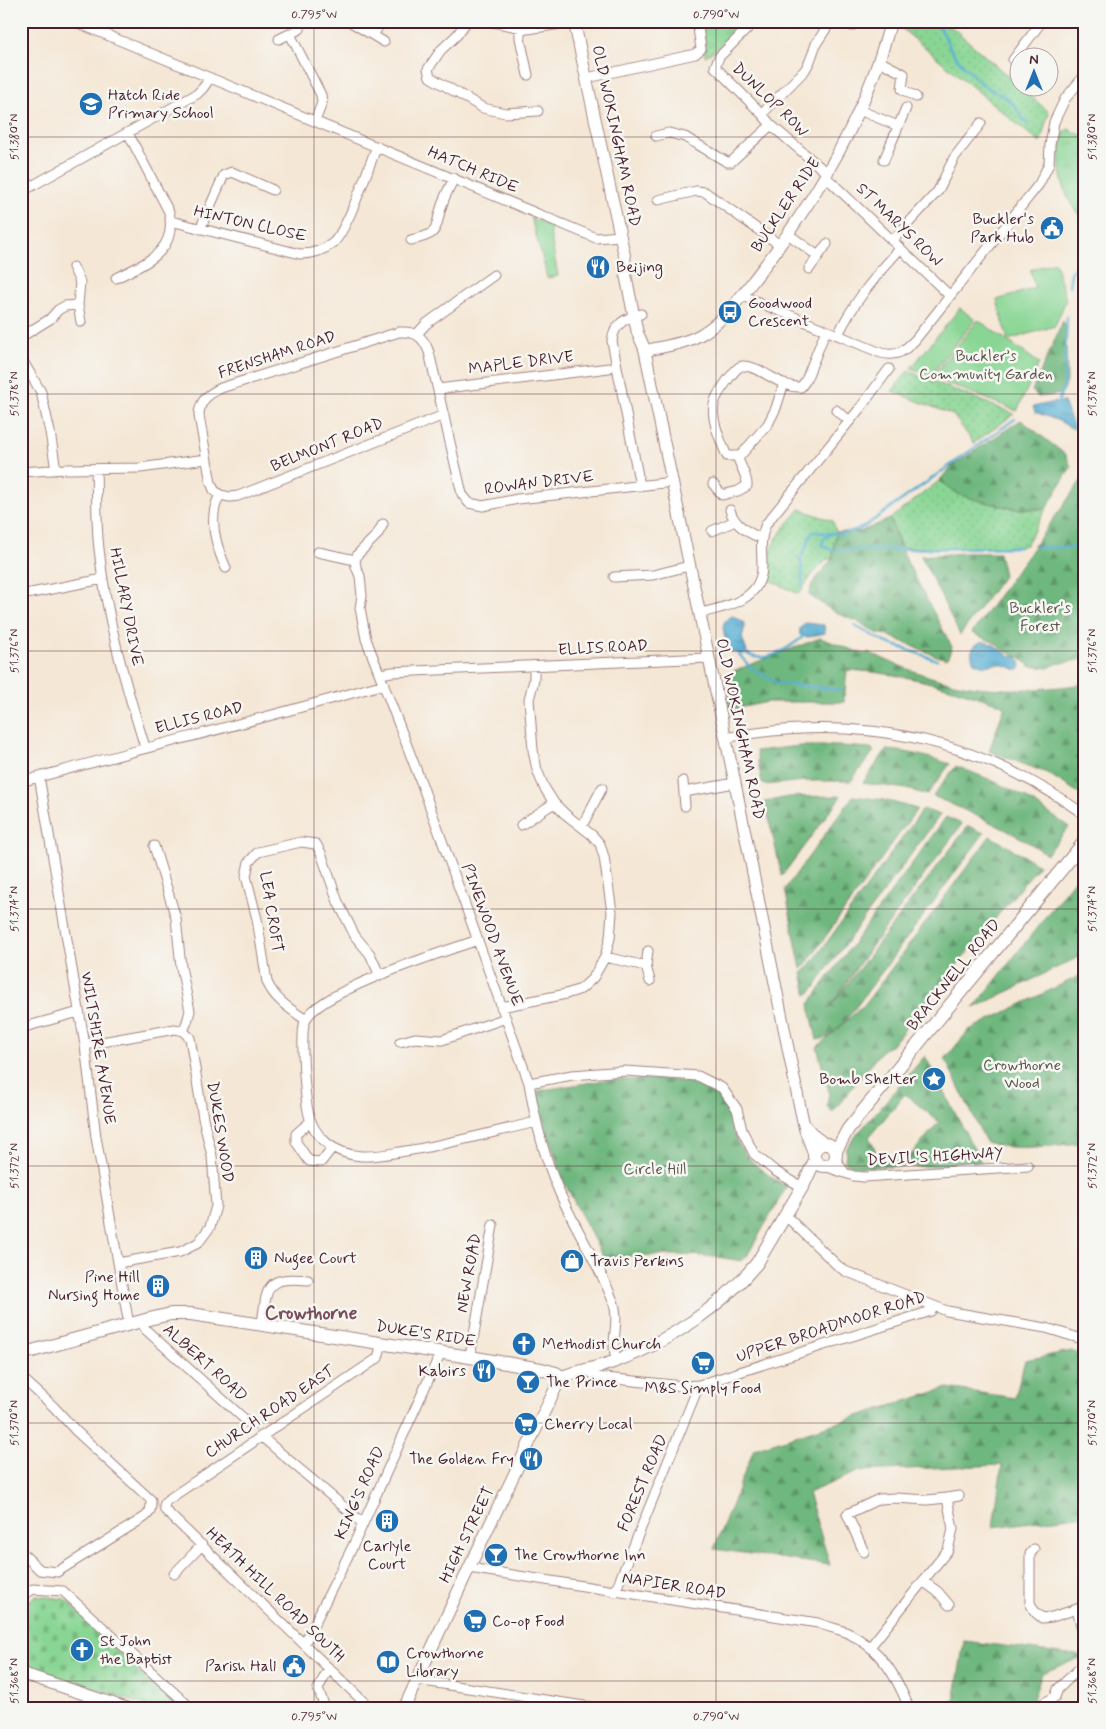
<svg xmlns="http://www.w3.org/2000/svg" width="1106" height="1729" font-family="Mynerve,sans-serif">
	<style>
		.grass { fill: url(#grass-dots); stroke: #6a7a60 }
		.forest { fill: url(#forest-firs); stroke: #5c6b54; fill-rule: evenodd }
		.cemetery { fill: url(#cemetery-stones); stroke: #6a7a60 }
		.park { fill: url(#park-tufts); stroke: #6a7a60 }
		.garden { fill: #89d694; stroke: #6a7a60 }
		.water { fill: url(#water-ripples); stroke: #50667f }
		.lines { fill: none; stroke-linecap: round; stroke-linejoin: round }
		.stream { stroke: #56aed3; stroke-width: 2.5 }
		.minor-casing { stroke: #a08380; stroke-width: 11 }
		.tertiary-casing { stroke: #a08380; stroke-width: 13 }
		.secondary-casing { stroke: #a08380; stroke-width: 14 }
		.minor { stroke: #fff; stroke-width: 9 }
		.tertiary { stroke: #fff; stroke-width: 11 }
		.secondary { stroke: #fff; stroke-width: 12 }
		.ticks { fill: none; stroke: #4a1f2b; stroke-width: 1; stroke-opacity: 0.45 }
		.labels { text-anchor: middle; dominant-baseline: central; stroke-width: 5; stroke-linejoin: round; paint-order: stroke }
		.poi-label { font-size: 16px; fill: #4a1f2b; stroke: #f6f6f2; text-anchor: start }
		.street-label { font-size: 16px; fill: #4a1f2b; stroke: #f6f6f2 }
		.park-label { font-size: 16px; fill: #5d564a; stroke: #f6f6f2 }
		.quarter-label { font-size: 19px; font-weight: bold; fill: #7b4e5c; stroke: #f6f6f2 }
		.neatline { fill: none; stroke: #4a1f2b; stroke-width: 2 }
		.ticks-label { font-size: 12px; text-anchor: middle; fill: #4a1f2b }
	</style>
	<defs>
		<pattern id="grass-dots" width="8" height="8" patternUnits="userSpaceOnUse" patternTransform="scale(1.25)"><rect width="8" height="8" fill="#89d694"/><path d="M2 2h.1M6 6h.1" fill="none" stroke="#78b780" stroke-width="1.8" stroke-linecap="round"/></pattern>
		<pattern id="forest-firs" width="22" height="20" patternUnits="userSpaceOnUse" patternTransform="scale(1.25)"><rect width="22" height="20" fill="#6eb77e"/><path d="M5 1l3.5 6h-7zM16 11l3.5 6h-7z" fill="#5c9467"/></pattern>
		<pattern id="cemetery-stones" width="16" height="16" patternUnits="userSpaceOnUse" patternTransform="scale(1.25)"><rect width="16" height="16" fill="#89d694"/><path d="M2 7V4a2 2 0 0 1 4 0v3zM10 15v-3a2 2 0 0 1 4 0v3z" fill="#78b780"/></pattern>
		<pattern id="park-tufts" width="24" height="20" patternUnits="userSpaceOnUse" patternTransform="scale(1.25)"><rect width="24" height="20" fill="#89d694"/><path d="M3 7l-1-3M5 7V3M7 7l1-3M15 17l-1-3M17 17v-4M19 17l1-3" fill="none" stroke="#78b780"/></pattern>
		<pattern id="water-ripples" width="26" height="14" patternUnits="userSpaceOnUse" patternTransform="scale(1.25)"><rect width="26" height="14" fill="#56aed3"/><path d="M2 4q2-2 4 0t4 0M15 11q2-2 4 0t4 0" fill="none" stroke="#498dab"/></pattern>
	</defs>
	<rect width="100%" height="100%" fill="#f6f6f2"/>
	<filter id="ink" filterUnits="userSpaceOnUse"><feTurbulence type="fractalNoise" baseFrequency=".02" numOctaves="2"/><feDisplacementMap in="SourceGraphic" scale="10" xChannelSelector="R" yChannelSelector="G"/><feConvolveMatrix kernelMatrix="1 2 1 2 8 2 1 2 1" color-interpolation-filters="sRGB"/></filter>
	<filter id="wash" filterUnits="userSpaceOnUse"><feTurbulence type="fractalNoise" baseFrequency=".0096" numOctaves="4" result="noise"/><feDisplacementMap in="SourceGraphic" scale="20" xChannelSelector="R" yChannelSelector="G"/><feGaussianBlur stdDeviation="1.12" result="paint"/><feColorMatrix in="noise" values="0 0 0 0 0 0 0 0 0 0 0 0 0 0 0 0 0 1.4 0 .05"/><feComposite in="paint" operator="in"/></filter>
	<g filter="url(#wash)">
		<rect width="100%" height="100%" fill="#f5e7d5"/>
		<!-- grass -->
		<path class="grass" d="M901,21H945L1018,85V88H1021L1049,112L1040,143L900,27Z
			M908,371L1014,414L974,443L953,415L892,391Z
			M939,481L960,495L1015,509H1046L1026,545L1019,547L901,548L890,519Z
			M800,509L833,521L836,532L832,559H828L812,575L799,594L769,580C771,570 769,561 771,552C775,535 790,522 800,509Z"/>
		<!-- forest -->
		<path class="forest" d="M1063,321L1066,328L1067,382L1062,394L1038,397L1032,391Z
			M1021,420L1066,455L1071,467L1046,509H1015L980,501L960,495L939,481L951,467Z
			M1085,475V659L1056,664L1048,668L1029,666L1021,658L1005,651L995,643L972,633Z
			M890,519L907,562L952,647L947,659L934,655L887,635L877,633L857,621L836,613L809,595L812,584L832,559L836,532L862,531Z
			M965,553H999L1004,575L960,635L921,556Z
			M820,638L861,653L866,654L868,652C896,665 928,678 958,684C1000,692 1043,690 1085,684V797L1047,773L989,751L1005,706C951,687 904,673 847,670L844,702H768L728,710L731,672Z
			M800,746H841L871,748L874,751L851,781H804L765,785L762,783L756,751Z
			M886,750C909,751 928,757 950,764L927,795L907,789L863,783Z
			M956,766L991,780L1025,797L1069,827L1047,854C1011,830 973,814 933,796Z
			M841,796L782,876L765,802L788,797Z
			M853,796L884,800L917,809L806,964L801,969L785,889Z
			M923,809L940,815L821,977L815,988L807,995L802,973L809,967Z
			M946,817L962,824L866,954L830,1007L968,826L984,833L859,1003C849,1016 834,1038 817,1040L809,1004Z
			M990,836L1039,865L891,1046L883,1049L832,1113L827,1106L829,1092L817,1047L865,1004Z
			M1085,866V954L974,1008Z
			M1085,973V1143C1053,1144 1017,1153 986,1142L945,1059L969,1030Z
			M925,1056L983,1166L855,1167L845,1162L846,1149L853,1139ZM905,1094L939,1122L905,1162L880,1160L869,1137Z
			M605,1080C635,1080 686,1075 712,1090C731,1101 729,1126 739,1144C749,1163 768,1176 787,1186L747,1256L742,1261C697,1252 649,1255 603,1257L564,1182L545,1126L537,1091Z
			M1071,1351L1085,1356V1515L993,1527L1002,1465L860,1471L808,1493L830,1565L714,1549L754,1449L947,1388L1015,1398L1025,1360Z
			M964,1641L1085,1656L1042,1673L1030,1708H953Z"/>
		<!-- cemetery -->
		<path class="cemetery" d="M36,1596L65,1599L175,1708H154L21,1664V1606Z"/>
		<!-- park -->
		<path class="park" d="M702,21H747C730,30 723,48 705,56V38Z
			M1068,129L1085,137V220C1070,210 1062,186 1060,169C1059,158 1062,144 1063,134Z"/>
		<!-- garden -->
		<path class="garden" d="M531,218L551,226L550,232L558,276L547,278L544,264Z
			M1055,262L1066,300L1055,326L1008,340L997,300L1035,288L1030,270Z
			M960,308L975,320L930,376L911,368Z
			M978,320L1039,363L1017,411L932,377Z"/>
		<!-- water -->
		<path class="water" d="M1064,402L1074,428L1073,429L1059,421L1035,412L1033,407L1050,403Z
			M733,616L744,623L745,627L742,637L747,652L744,654L731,652L728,650C726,637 716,621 733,616Z
			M805,623L824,625L825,633L808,637L800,635C799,629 800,627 805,623Z
			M982,641L994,645L1009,656L1017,657L1020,660L1021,666L1019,670C1012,669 1007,665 1000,664C987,662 990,670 974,662C969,652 972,646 982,641Z"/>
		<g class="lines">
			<!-- stream -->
			<path class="stream" d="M931,21C945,28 945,41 953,53C956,58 979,83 985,86C994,92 1004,95 1012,103C1018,109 1020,118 1028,124
				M1069,286L1071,273L1078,262L1085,244
				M1058,403L1064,385L1067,317
				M831,534L823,539L822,545L829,549L851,550L1019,547
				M1036,547L1085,548
				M802,586V567L800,561L812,532L843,534L864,527L1015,419
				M855,626L885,642L937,660
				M738,653L750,667L777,683L841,690
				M746,653C764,666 789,648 804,636"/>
		</g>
	</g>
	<g filter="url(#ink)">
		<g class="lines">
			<!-- minor casing -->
			<g class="minor-casing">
				<path id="minor" d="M73,21L596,238L620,236
					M349,21L384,42
					M467,21L457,35L441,50L428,69L430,77L483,108L505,113L538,111
					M488,21L528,29L574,22
					M755,21L719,57L715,67L762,114L771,125L828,174
					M846,21L852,26
					M520,29V38L528,75
					M290,34L321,95L322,103L315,121
					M373,35L382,21
					M279,39L300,29
					M1013,60L1042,21
					M879,61L904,74L902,89L916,97
					M587,78L695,54L701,49L697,21
					M859,110L898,126
					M762,114L805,70L810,61L816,44L831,21
					M656,136L669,133L685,137L727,162H731L771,125
					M884,160L906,108
					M826,177L950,296
					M21,192L197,94L203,88L210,78
					M658,200L696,191L705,192L780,245
					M171,221L300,254C313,254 323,251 333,243C348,229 368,168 377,146
					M200,229L224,175L232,172L273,190
					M788,234L818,256
					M411,240C440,234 434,230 442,205C445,195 450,187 454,178
					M892,241L938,191L954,158L981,123
					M73,267L80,282L78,305L81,322
					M809,269L827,244
					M116,278C145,263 178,252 169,212L128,133
					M741,295L881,353C898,357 904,351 915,340L1039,184L1049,164L1050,145L1054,122L1065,99L1085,75
					M417,334L426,324L494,275
					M838,335C851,306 878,272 900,249
					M21,337L50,319L58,310L65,306L78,305
					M21,358L41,392L50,432L56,470
					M784,383L776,408L768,424L740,456H727C721,442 709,416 715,401C718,392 724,386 729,378C733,374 737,366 743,366C762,366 781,389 801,387L806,380L826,330
					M438,389L609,368
					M836,410L850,421
					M96,469C97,496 96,523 99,549C106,617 125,683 145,747
					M21,472L66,469L140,468L206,459
					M713,484L722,495L738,491L747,486C748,477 740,466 738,458
					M640,486L612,341C614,324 625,318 641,314
					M220,495L214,490L211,483L199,416C199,401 208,394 221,388L399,332C415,331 423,336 429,352L462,494L469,503L483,506L518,499L673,482
					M220,495L230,497L238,496L444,415
					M220,495C207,517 216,546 226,568
					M730,510C734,524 748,533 761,538
					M383,524L377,535L358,554L355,560L356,567L360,576L362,596L360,608L366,639L421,782L529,1083C535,1120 543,1154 558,1189C574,1227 598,1262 613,1301C621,1321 609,1342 617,1361
					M712,531L735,521
					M318,552L355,560
					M614,577L653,575L689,566
					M21,595L103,579
					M700,613C727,607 762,600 762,566C762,547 759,542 766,524L861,407L889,369
					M380,674L392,672L708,658
					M725,738C856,713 976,736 1085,815
					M39,776L85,1045L96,1137L129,1325
					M683,781L685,806
					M21,782C142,748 264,719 384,684
					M684,792L735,783
					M521,825L554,803
					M582,826L602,788
					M154,846L176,918L181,967L190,1011L187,1022L183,1031
					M478,940C446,951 317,991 305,1021C300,1034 305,1096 308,1111C313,1138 335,1154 361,1156C376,1157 392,1153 406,1151C450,1144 493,1132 536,1122
					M648,951L646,966L650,981
					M605,957L646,966
					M501,1007L566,994L581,989L593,978L605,957L610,938L612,912L604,857L600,844L592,835L565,814L554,803L544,787L537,770L533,750L529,699L534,680V666
					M306,1020C290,1009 275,1000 267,982L257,919L246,876L249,862L258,852L301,842L316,844L321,853L338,902L355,936L370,954L380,976
					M21,1028L79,1012
					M400,1042L415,1038L442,1040L506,1018
					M85,1045L175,1029L183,1031L190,1038L203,1118L212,1156L216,1206L210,1227L198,1243L180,1252L118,1263
					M529,1083L572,1075L625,1071L698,1076L722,1088L737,1109L742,1130L754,1154L775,1171L802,1187
					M311,1121L296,1134V1142L309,1161L321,1162L332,1148
					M836,1160L845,1173
					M827,1167L854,1176L864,1177L1028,1166
					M785,1215L838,1266L845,1271L947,1311L1046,1328L1085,1340
					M141,1321L146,1330L251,1425
					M262,1324C267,1286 265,1276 308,1280
					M470,1357L493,1225
					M589,1370L596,1377L683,1386L699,1385L931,1311L934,1307
					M21,1377L53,1406L76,1431L151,1500C151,1508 151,1512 145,1517L57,1572L40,1570L21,1552
					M261,1436C295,1466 329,1493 362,1523
					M947,1498L959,1496
					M1034,1549L1030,1554V1603L1035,1612L1042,1618L1052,1617L1077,1609
					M864,1552L847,1514L879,1499L895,1498L927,1500L947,1498L953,1529L948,1550L870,1647
					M469,1568L818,1623C828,1627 839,1629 848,1633C881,1649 896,1675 909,1708
					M174,1574L202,1545
					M923,1581L938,1592L949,1605
					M615,1592L699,1385
					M21,1597L33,1589L63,1591L191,1708
					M1085,1605L1077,1609L1085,1643
					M304,1644L352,1548L441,1352
					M417,1680L597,1708
					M324,1708L323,1702L318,1689L329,1668
					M370,1708L165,1510L164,1506L166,1501L378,1358L382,1343
					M1034,1708L1055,1697L1058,1689L1085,1663"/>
			</g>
			<!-- tertiary casing -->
			<g class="tertiary-casing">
				<path id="tertiary" d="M574,21L625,258L624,267L637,331C639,338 643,343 645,351L735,783L798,1098L805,1130L814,1154
					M645,351C664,346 686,344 703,333C726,319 743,294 760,272C818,196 866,115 891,21
					M805,1125L814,1136L825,1144
					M21,1673L126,1708
					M404,1708L469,1568L561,1377"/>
			</g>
			<!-- secondary casing -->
			<g class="secondary-casing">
				<path id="secondary" d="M814 1155a11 11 0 1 1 22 0a11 11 0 1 1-22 0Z
					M836,1151L848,1129L1085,841
					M21,1354L149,1319L171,1314H191L470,1357L541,1369L556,1373L561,1377C579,1371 598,1368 616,1361C670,1341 721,1307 757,1263L804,1184L815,1160"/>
			</g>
			<!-- minor -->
			<use href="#minor" class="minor"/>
			<!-- tertiary -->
			<use href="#tertiary" class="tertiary"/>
			<!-- secondary -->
			<use href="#secondary" class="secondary"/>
		</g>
	</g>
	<!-- ticks -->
	<path class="ticks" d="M314,21V1708M716,21V1708M21,137H1085M21,394H1085M21,651H1085M21,909H1085M21,1166H1085M21,1423H1085M21,1681H1085"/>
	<!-- icons -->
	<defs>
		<g id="school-disc" transform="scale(1.25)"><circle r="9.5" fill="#1f6fb2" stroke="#f6f6f2"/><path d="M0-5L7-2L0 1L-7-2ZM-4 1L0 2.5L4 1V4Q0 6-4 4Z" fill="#fff"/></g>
		<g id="civic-disc" transform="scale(1.25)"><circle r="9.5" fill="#1f6fb2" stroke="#f6f6f2"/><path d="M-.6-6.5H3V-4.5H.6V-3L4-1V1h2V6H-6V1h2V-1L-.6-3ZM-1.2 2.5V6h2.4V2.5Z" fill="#fff"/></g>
		<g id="restaurant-disc" transform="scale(1.25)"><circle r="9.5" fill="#1f6fb2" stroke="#f6f6f2"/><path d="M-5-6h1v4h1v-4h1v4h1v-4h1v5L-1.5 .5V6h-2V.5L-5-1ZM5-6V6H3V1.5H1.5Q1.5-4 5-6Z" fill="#fff"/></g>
		<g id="bus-disc" transform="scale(1.25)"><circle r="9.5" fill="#1f6fb2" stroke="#f6f6f2"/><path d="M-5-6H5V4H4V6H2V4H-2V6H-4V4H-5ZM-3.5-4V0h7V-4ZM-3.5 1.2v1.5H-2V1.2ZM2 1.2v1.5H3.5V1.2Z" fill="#fff"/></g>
		<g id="sight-disc" transform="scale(1.25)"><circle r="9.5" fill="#1f6fb2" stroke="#f6f6f2"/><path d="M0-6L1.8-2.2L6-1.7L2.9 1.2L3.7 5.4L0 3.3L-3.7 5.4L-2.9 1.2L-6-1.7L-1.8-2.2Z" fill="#fff"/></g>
		<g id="building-disc" transform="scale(1.25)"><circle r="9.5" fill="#1f6fb2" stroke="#f6f6f2"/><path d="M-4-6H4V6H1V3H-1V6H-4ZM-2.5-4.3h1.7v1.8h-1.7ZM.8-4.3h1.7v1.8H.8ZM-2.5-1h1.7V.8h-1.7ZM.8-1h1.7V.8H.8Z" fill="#fff"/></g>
		<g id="shop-disc" transform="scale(1.25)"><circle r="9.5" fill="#1f6fb2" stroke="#f6f6f2"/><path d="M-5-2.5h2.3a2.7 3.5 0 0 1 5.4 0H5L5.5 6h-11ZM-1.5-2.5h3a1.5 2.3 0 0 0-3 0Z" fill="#fff"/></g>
		<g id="church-disc" transform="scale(1.25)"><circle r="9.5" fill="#1f6fb2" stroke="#f6f6f2"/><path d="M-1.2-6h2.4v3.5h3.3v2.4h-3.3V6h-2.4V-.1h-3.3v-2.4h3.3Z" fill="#fff"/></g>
		<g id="supermarket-disc" transform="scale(1.25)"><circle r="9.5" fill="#1f6fb2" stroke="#f6f6f2"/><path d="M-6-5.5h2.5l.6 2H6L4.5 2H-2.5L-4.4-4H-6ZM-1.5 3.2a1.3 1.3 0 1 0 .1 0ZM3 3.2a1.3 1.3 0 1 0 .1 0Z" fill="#fff"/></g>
		<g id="bar-disc" transform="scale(1.25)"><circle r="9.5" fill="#1f6fb2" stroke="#f6f6f2"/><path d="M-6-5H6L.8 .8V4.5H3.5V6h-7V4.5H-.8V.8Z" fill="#fff"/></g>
		<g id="library-disc" transform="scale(1.25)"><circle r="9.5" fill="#1f6fb2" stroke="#f6f6f2"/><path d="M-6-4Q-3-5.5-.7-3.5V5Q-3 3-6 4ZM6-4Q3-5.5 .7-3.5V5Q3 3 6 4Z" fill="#fff"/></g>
	</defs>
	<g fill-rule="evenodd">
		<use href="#school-disc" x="91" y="104"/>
		<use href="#civic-disc" x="1052" y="228"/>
		<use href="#restaurant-disc" x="598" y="267"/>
		<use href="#bus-disc" x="730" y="312"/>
		<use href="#sight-disc" x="934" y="1079"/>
		<use href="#building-disc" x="256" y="1258"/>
		<use href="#shop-disc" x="572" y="1261"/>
		<use href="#building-disc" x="158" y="1286"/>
		<use href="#church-disc" x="524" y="1344"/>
		<use href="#supermarket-disc" x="703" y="1363"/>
		<use href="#restaurant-disc" x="484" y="1371"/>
		<use href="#bar-disc" x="528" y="1382"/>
		<use href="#supermarket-disc" x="526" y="1424"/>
		<use href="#restaurant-disc" x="531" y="1459"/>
		<use href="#building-disc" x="387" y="1521"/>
		<use href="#bar-disc" x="496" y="1555"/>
		<use href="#supermarket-disc" x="475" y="1621"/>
		<use href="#church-disc" x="82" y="1650"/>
		<use href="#library-disc" x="388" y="1662"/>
		<use href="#civic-disc" x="294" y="1666"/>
	</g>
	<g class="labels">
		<!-- poi labels -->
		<g class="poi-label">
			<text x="108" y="95">Hatch Ride<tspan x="108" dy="18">Primary School</tspan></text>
			<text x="1034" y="219" text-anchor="end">Buckler's<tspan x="1034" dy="18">Park Hub</tspan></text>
			<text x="616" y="267">Beijing</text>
			<text x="748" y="303">Goodwood<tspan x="748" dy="18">Crescent</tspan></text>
			<text x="916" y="1079" text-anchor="end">Bomb Shelter</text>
			<text x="274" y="1258">Nugee Court</text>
			<text x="590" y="1261">Travis Perkins</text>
			<text x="140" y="1277" text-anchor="end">Pine Hill<tspan x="140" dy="18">Nursing Home</tspan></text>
			<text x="542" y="1344">Methodist Church</text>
			<text x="466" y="1371" text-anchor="end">Kabirs</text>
			<text x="546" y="1382">The Prince</text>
			<text x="703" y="1388" text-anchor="middle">M&amp;S Simply Food</text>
			<text x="544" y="1424">Cherry Local</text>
			<text x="514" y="1459" text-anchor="end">The Golden Fry</text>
			<text x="387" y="1546" text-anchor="middle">Carlyle<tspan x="387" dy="18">Court</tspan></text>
			<text x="514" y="1555">The Crowthorne Inn</text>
			<text x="492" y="1621">Co-op Food</text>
			<text x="100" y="1641">St John<tspan x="100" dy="18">the Baptist</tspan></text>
			<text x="406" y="1653">Crowthorne<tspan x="406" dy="18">Library</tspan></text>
			<text x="276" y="1666" text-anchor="end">Parish Hall</text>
		</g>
		<!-- street labels -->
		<g class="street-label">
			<text transform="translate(770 100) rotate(44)">DUNLOP ROW</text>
			<text transform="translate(616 136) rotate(78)">OLD WOKINGHAM ROAD</text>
			<text transform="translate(473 170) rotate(23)">HATCH RIDE</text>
			<text transform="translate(786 205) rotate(-56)">BUCKLER RIDE</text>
			<text transform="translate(250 224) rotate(13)">HINTON CLOSE</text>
			<text transform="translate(899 225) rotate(44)">ST MARYS ROW</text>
			<text transform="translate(277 355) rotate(-18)">FRENSHAM ROAD</text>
			<text transform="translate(521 363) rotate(-7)">MAPLE DRIVE</text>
			<text transform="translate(327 445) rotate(-22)">BELMONT ROAD</text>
			<text transform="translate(539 483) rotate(-7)">ROWAN DRIVE</text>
			<text transform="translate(126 607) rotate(79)">HILLARY DRIVE</text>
			<text transform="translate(603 648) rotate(-3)">ELLIS ROAD</text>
			<text transform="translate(199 718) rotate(-14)">ELLIS ROAD</text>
			<text transform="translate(740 729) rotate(78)">OLD WOKINGHAM ROAD</text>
			<text transform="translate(271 912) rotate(81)">LEA CROFT</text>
			<text transform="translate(492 935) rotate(70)">PINEWOOD AVENUE</text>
			<text transform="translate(954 975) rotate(-51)">BRACKNELL ROAD</text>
			<text transform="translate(98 1048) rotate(81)">WILTSHIRE AVENUE</text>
			<text transform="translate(220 1132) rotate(81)">DUKES WOOD</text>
			<text transform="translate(935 1157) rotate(-3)">DEVIL'S HIGHWAY</text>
			<text transform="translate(469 1273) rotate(-80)">NEW ROAD</text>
			<text transform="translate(831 1327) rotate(-18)">UPPER BROADMOOR ROAD</text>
			<text transform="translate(426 1334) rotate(9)">DUKE'S RIDE</text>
			<text transform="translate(205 1363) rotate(42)">ALBERT ROAD</text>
			<text transform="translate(270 1412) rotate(-34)">CHURCH ROAD EAST</text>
			<text transform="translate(643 1483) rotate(-67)">FOREST ROAD</text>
			<text transform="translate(360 1493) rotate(-66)">KING'S ROAD</text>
			<text transform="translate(467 1535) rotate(-64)">HIGH STREET</text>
			<text transform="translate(674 1586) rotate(9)">NAPIER ROAD</text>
			<text transform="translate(275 1595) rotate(44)">HEATH HILL ROAD SOUTH</text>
		</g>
		<!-- park labels -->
		<g class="park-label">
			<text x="986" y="356">Buckler’s<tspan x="986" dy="18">Community Garden</tspan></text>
			<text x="1040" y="608">Buckler's<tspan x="1040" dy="18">Forest</tspan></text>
			<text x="1022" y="1065">Crowthorne<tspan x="1022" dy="18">Wood</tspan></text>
			<text x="655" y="1169">Circle Hill</text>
		</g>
		<!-- quarter labels -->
		<g class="quarter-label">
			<text x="311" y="1313">Crowthorne</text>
		</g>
	</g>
	<!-- margin -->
	<rect width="1106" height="1729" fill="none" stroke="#f6f6f2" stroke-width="55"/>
	<!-- north arrow -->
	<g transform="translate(1034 72)"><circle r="24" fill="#f6f6f2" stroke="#b1a0a2"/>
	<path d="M0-4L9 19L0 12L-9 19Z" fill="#1f6fb2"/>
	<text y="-8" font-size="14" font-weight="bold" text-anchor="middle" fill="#4a1f2b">N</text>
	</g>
	<rect x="28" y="28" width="1050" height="1674" class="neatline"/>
	<g class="ticks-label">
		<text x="314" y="18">0.795°W</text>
		<text x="716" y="18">0.790°W</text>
		<text transform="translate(14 137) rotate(-90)" y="4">51.380°N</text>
		<text transform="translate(1092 137) rotate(-90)" y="4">51.380°N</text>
		<text transform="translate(14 394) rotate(-90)" y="4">51.378°N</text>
		<text transform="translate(1092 394) rotate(-90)" y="4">51.378°N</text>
		<text transform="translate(14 651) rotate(-90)" y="4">51.376°N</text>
		<text transform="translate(1092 651) rotate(-90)" y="4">51.376°N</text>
		<text transform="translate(14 909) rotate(-90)" y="4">51.374°N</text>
		<text transform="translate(1092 909) rotate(-90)" y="4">51.374°N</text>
		<text transform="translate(14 1166) rotate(-90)" y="4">51.372°N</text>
		<text transform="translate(1092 1166) rotate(-90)" y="4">51.372°N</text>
		<text transform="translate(14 1423) rotate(-90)" y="4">51.370°N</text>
		<text transform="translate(1092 1423) rotate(-90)" y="4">51.370°N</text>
		<text transform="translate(14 1681) rotate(-90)" y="4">51.368°N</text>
		<text transform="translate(1092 1681) rotate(-90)" y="4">51.368°N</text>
		<text x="314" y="1720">0.795°W</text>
		<text x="716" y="1720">0.790°W</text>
	</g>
</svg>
